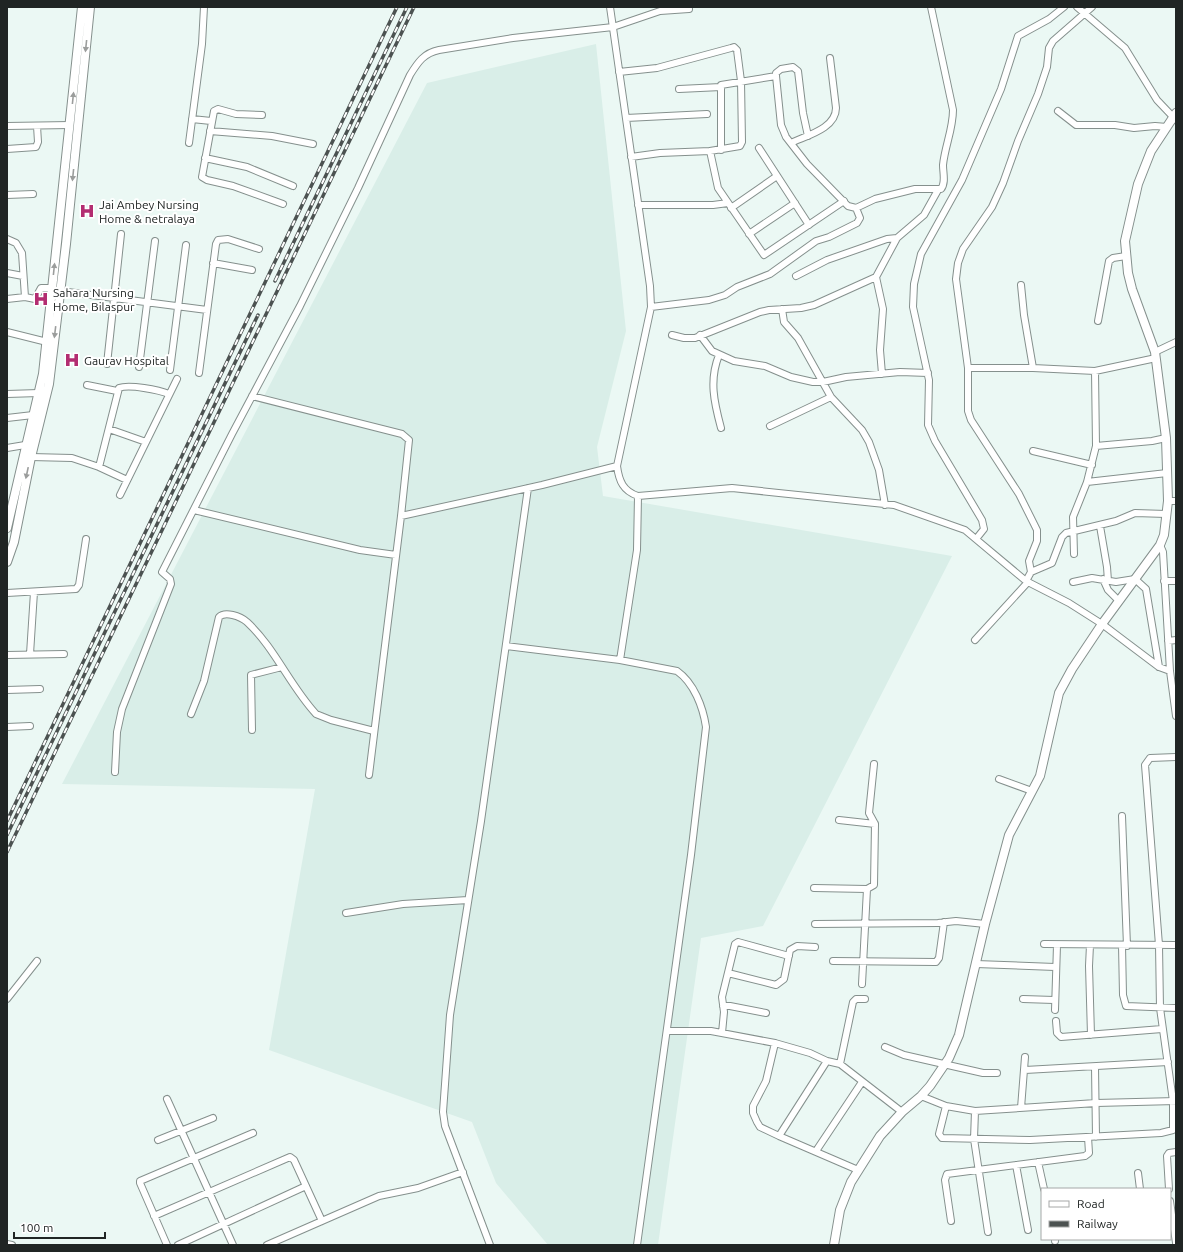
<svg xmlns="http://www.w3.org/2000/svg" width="1183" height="1252" font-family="Ubuntu,sans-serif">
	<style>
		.built { fill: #d9eee8 }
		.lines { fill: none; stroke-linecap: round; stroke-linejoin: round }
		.street-casing { stroke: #85908d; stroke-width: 8 }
		.secondary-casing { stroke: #85908d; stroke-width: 10 }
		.street { stroke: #fff; stroke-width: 6 }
		.secondary { stroke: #fff; stroke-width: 8 }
		.rail-casing { stroke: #4c5251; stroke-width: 3.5 }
		.rail { stroke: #fff; stroke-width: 2; stroke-dasharray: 6; stroke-linecap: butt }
		.oneway { fill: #9b9d9c }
		.labels { text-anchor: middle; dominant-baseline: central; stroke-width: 4; stroke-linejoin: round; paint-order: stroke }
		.poi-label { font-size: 12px; fill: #202524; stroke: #fff; text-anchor: start }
	</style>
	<rect width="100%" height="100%" fill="#ebf8f4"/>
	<!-- built -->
	<path class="built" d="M596,44L626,331L597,447L603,496L952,556L763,926L701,938L658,1245H548L496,1183L472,1122L269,1050L315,789L62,784L427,83Z"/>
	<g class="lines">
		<!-- street casing -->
		<g class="street-casing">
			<path id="street" d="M610,7L650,286L651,307L617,466C619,481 623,491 638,496L732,488L894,505L965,530L1026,581L1069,603L1102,624L1159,667L1170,671
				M1077,7L1125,48L1157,100L1176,120
				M619,72L657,68L731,48L734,47L737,50L741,81L742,142L740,146L710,151L660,153L631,157
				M679,89L721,87
				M1058,111L1076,125H1115L1134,128L1155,126L1167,127
				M262,115L236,114L218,109L214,111L202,177L207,180L233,186L283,204
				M626,118L707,114
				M192,119L211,121
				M7,126L70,125
				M210,131L272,136L313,144
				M808,136L803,113L798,71L793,67L781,69L776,73V76L781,125L786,137L807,164L848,206L856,208L875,199L915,189H941C946,183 943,173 943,165C945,146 953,129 953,110L931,7
				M189,143L202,44L204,7
				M791,143C805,136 836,129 836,108L830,58
				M759,148L809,225
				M7,149L36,147L38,142L37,126
				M721,150V85L776,76
				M710,151L718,188L764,255L844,201
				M205,158L247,167L293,186
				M7,195L33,194
				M638,205H713L728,203
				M731,208L777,176
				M749,234L795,203
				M7,239L16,243L22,253L25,297
				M213,263L252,270
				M7,273L23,276
				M796,276L827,260L887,239L897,238
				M876,277L883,309L880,350L882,374
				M1021,285L1024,315L1033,368
				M60,291L207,310
				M7,299L25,297L35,299L41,288H52
				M651,307L709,300L725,295L737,287L770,274L816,241L829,237L857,223L860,218L856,208
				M782,309L784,322L798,338L831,397L862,430L869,442L879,470L885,505
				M1098,321L1109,261L1113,258L1126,256
				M7,332L47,342
				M672,335L684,338H695L760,312L769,310L801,308L814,305L876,277L897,238L924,215L938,190
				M700,335L712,351L734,361L765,366L791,377L813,382H823L846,377L900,372L928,373
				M1155,352L1176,342
				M719,355C709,380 714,402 721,428
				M107,364L121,234
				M139,367L155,241
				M968,368H1033L1095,371L1156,358
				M170,370L186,245
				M199,373L216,244L218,240L228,239L259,249
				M87,385L117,391
				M7,394L39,393
				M252,396L402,434L409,440L401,516L369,775
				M7,418L33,415
				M770,426L831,397
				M109,429L146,442
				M1096,446L1152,441L1166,438
				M7,448L25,445
				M1033,451L1092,465
				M31,457L72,458L99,467L127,480
				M99,467L119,388C129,384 159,390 169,394
				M1087,482L1167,473
				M120,495L177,379
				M1168,501H1176
				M194,510L360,550L396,555
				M401,516L542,485L617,466
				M1100,526L1107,567L1108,581
				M976,539L984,529L982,520L935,441L928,425L929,380L913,307L914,284L921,254L962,180L1001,89L1018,36L1049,19L1064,7
				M1160,545L1163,552L1170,671L1176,716
				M1074,554L1073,517L1087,482L1096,446L1095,371
				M1031,572L1052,563L1062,537L1066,533L1116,521L1135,513L1166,514
				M1103,579L1108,590L1119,601
				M1026,581L1031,572L1029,561L1037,541V530L1019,494L971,420L968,411V368L956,279L958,263L963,249L992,207L1003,183L1018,141L1038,94L1047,67L1049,48L1053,41L1092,7
				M1164,581H1176
				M1073,582L1092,578L1116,582L1135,579L1146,589L1159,667
				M7,593L76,589L79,585L86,539
				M975,640L1028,582
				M1168,641L1176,640
				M506,646L620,660L677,671C694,683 703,707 706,727L691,855L637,1245
				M30,654L34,592
				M7,655L64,654
				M620,660L637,550L638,496
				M7,690L40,689
				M191,714L204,681L219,617C225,611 240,616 247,622C275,648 290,686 316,714L331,720L374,731
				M7,727L30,726
				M252,730L251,675L282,667
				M115,772L117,732L122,709L171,584L170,579L162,572L232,434L300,306L358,188L410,75C418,62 424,53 439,50L513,38L613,27L660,11L689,9
				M999,779L1032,791
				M1122,816L1127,946
				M839,820L875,824
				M814,888L867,889
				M346,913L403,904L468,900
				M815,924L938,923L956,921L985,924
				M1044,944L1176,945
				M1090,945L1089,966L1091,1035
				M1122,945L1123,995L1126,1006L1176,1008
				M833,961L936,962L939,958L944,922
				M976,964L1055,967
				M728,973L776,985L784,979L790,950L797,946L815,947
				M862,984L867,889L874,885L875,824L869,813L874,764
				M7,999L37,961
				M1023,999L1054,1000
				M723,1006H730L766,1013
				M1055,1010L1057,945
				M1056,1021L1057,1033L1061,1037L1162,1029
				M667,1031H711L775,1043L810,1053L827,1061L840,1064L902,1112
				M722,1033L724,1012L722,997L735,944L738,942L789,956
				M775,1043L766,1081L753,1106V1113L757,1122L760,1127L779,1136L858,1170
				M885,1047L904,1055L983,1073H997
				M840,1064L853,1002L856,999H865
				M1095,1067L1096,1137
				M1025,1070L1168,1062
				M921,1096L946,1106L975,1111L1096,1103L1176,1101
				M167,1099L233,1245
				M946,1106L939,1134L942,1138L1030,1140L1161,1133L1173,1130V1101L1160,1008L1159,945L1145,765L1150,758L1176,757
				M1021,1108L1025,1057
				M975,1111L974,1139L988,1232
				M779,1136L827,1061
				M158,1140L213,1118
				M816,1151L862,1082
				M1038,1162L1044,1189
				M1016,1165L1028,1230
				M1138,1173L1140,1189
				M1169,1189L1167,1156L1169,1153L1176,1152
				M1170,1201L1176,1243
				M154,1216L290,1157L294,1160L322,1221
				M951,1221L945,1180L947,1174L1085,1156L1089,1153L1088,1137
				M1055,1239V1241
				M7,1244L12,1245
				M167,1245L140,1183V1181L253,1133
				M178,1245L306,1186
				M267,1245L379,1196L418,1188L463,1172
				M490,1245L445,1126L443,1112L450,1015L481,821L528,488"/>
		</g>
		<!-- secondary casing -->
		<g class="secondary-casing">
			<path id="secondary" d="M7,528L43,374L82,7
				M7,562L14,542L31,457L49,384L66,244L90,7
				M834,1245L840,1210L851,1182L880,1136L902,1112L921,1096L930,1086L949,1058L959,1035L985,924L1009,835L1040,776L1059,693L1072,669L1102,624L1160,545L1164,535L1168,501L1166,438L1155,352L1132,289L1128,273L1125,241L1138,184L1151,151L1176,113"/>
		</g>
		<!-- street -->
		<use href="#street" class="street"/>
		<!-- secondary -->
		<use href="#secondary" class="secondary"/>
		<!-- rail casing -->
		<g class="rail-casing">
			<path id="rail" d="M275,281L407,7
				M7,821L397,7
				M7,835L258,315
				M7,852L414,7"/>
		</g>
		<!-- rail -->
		<use href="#rail" class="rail"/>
	</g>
	<!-- one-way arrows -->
	<defs><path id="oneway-solid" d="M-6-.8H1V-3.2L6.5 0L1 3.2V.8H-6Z"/></defs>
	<g class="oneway">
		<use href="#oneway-solid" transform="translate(86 46) rotate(96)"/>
		<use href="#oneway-solid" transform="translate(73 98) rotate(-84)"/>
		<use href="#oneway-solid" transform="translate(73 175) rotate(96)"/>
		<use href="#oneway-solid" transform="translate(54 269) rotate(-84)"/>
		<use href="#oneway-solid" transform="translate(55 332) rotate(97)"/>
		<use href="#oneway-solid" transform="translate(27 473) rotate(102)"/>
	</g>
	<!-- icons -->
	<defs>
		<g id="hospital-bare" transform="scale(1.2)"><path d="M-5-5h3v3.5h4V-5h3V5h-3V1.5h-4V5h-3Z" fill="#b32d71" stroke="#fff" stroke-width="2.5" paint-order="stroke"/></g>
	</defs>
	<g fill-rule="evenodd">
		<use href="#hospital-bare" x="87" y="211"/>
		<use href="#hospital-bare" x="41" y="299"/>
		<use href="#hospital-bare" x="72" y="360"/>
	</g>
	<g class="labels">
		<!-- poi labels -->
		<g class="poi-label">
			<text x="99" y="204">Jai Ambey Nursing<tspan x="99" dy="14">Home &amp; netralaya</tspan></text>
			<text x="53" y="292">Sahara Nursing<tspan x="53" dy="14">Home, Bilaspur</tspan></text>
			<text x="84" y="360">Gaurav Hospital</text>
		</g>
	</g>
	<!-- border -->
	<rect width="1183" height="1252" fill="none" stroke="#202524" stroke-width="16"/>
	<!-- legend -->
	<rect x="1041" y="1188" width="130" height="52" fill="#ffffff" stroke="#a6a8a7"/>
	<rect x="1049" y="1201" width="20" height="6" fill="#ffffff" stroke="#a6a8a7"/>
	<text x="1077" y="1208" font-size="12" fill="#202524">Road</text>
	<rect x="1049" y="1221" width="20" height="6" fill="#4c5251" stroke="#a6a8a7"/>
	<text x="1077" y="1228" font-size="12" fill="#202524">Railway</text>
	<!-- scale -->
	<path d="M14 1232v6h91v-6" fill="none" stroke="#202524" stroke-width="2"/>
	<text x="20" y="1232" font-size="12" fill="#202524" stroke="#ffffff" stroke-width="3" paint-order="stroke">100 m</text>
</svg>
